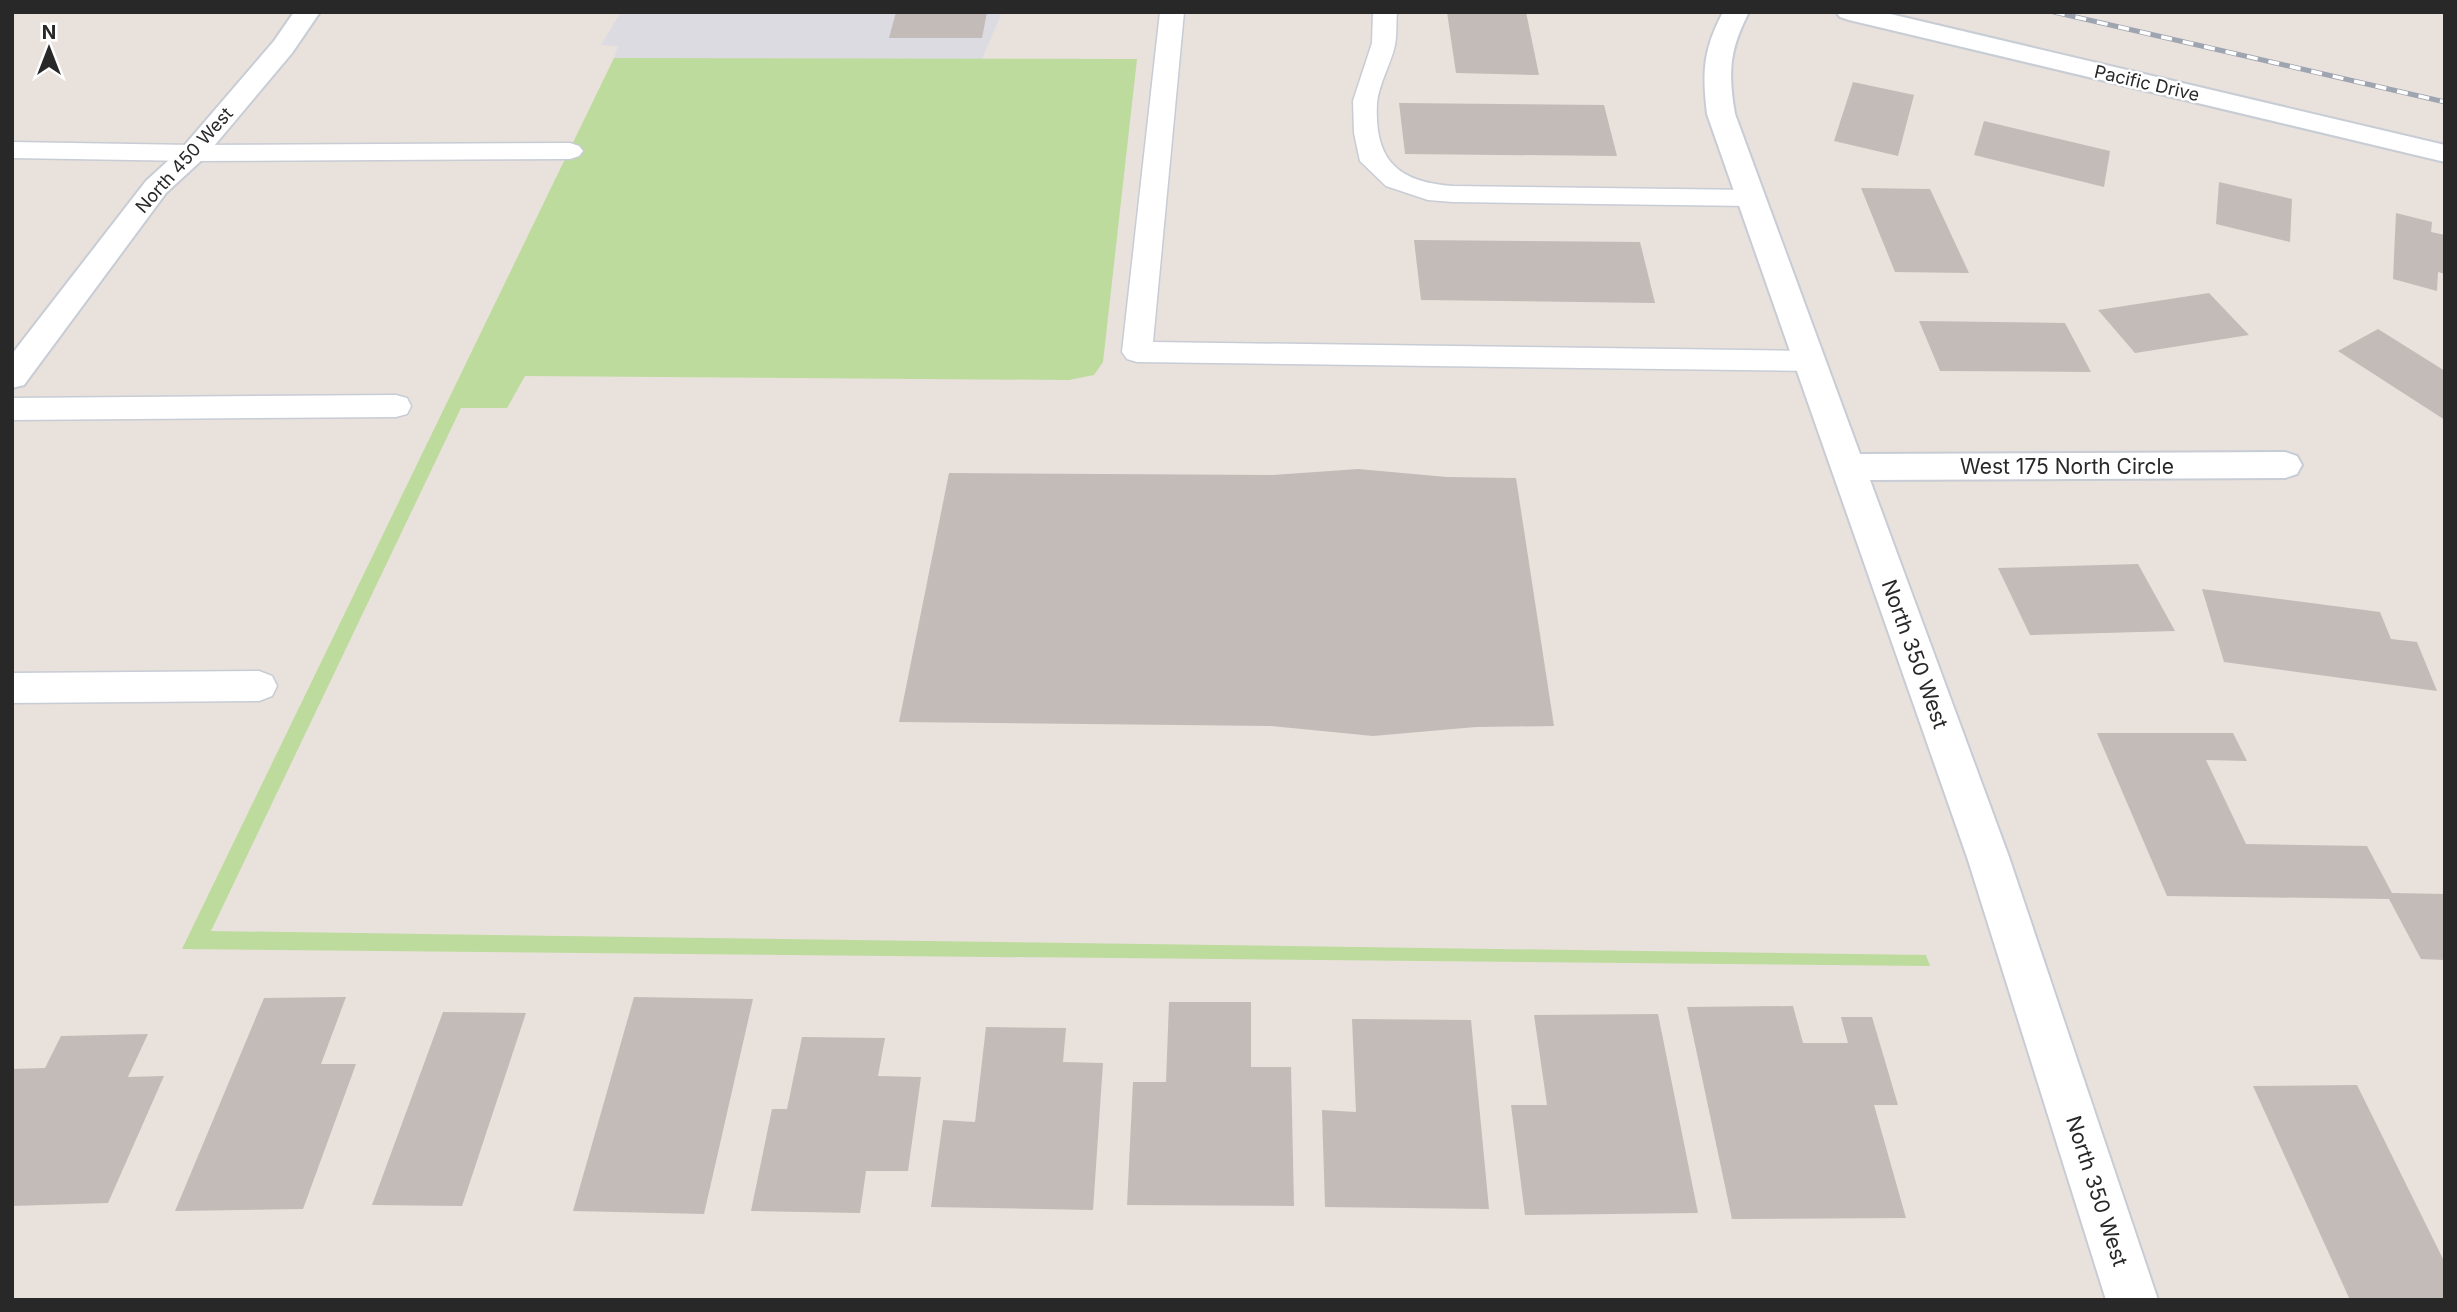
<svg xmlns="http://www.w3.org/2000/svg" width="2457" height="1312" font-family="Inter,sans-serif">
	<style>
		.industrial { fill: #dcdbe2 }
		.green { fill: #bddb9d }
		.building { fill: #c2bbb8 }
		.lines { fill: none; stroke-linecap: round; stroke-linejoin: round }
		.service-casing { stroke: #c7ccd5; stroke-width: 3 }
		.minor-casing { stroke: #c7ccd5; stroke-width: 4 }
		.tertiary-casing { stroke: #c7ccd5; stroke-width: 4 }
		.service { fill: #fff; fill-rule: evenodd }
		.minor { fill: #fff; fill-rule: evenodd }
		.tertiary { fill: #fff; fill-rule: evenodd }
		.rail-casing { stroke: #9fa4b1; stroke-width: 5 }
		.rail { stroke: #fff; stroke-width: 3.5; stroke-dasharray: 11; stroke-linecap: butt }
		.labels { text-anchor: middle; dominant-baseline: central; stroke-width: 5; stroke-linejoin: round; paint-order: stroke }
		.far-street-label { font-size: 18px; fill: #282828; stroke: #fff }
		.street-label { font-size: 21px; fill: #282828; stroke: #fff }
	</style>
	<rect width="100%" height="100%" fill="#e9e1db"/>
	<!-- industrial -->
	<path class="industrial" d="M621,12H1002L982,59L614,58L618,46L601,45Z"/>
	<!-- green -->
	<path class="green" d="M614,58L1137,59L1103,362L1094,375L1069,380L525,376L507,408H461L211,931L1926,955L1930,966L182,949Z"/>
	<!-- building -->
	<path class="building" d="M896,12H987L982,38H889Z
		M1447,12H1526L1539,75L1456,73Z
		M1853,82L1914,95L1898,156L1834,141Z
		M1399,103L1604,105L1617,156L1405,154Z
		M1984,121L2110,151L2104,187L1974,155Z
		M2219,182L2292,199L2290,242L2216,224Z
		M1861,188L1930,189L1969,273L1895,272Z
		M2396,213L2432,222L2431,232L2445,235V274L2438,272L2437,291L2393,279Z
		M1414,240L1640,242L1655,303L1421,300Z
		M2209,293L2249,335L2135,353L2098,310Z
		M1919,321L2065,323L2091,372L1940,371Z
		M2378,329L2445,371V420L2338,351Z
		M1358,469L1447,477L1516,478L1554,726L1476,727L1373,736L1271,726L899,722L949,473L1273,475Z
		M2138,564L2175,631L2030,635L1998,568Z
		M2202,589L2380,612L2391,639L2417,642L2437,691L2224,662Z
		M2097,733H2233L2247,761L2206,760L2246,844L2367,846L2392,893L2445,894V960L2421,959L2389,899L2167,896Z
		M346,997L321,1064H356L303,1209L175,1211L264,998Z
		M634,997L753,999L704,1214L573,1211Z
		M1169,1002H1251V1067H1291L1294,1206L1127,1205L1133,1082H1166Z
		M1793,1006L1803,1043H1848L1841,1017H1872L1898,1105H1874L1906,1218L1732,1219L1687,1007Z
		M443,1012L526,1013L462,1206L372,1205Z
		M1658,1014L1698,1213L1525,1215L1511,1105H1547L1534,1015Z
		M1352,1019L1471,1020L1489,1209L1325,1207L1322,1110L1356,1112Z
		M986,1027L1066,1028L1063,1062L1103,1063L1093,1210L931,1207L943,1120L975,1122Z
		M148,1034L128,1077L164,1076L108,1203L12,1206V1069L45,1068L61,1036Z
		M802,1037L885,1038L878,1076L921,1077L908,1171H866L860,1213L751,1211L772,1109H787Z
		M2357,1085L2445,1263V1300H2350L2253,1086Z"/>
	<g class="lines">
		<!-- service casing -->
		<g class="service-casing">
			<path id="service" d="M1160,12H1184L1153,342L1810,351L1820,354L1825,361L1820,368L1810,371L1137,362L1127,359L1122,352Z
				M1373,12H1397C1396,23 1397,35 1395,45C1391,64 1379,83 1377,103C1374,160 1397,182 1453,186L1751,190L1760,192L1764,198L1760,204L1751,206L1453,202L1428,200L1386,186L1360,161L1354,133L1353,101L1372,43Z
				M12,142L193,145L570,143L579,146L583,151L579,156L570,159L193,161L12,158Z
				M396,395L407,398L411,406L407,414L396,417L12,420V398Z
				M259,671L272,676L277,686L272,696L259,701L12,703V673Z"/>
		</g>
		<!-- minor casing -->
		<g class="minor-casing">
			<path id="minor" d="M294,12H320L292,53L203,159L166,193L24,385L12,388V354L146,181L183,147L274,41Z
				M1723,12H1749C1729,50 1728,73 1735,114L1860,454L2285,452L2297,456L2302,465L2297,474L2285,478L1870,480L2009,857L2158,1300H2106L1967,857L1707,114C1702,72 1703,50 1723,12Z"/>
		</g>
		<!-- tertiary casing -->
		<g class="tertiary-casing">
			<path id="tertiary" d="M1836,12H1882L2445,145V162L1849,20L1840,17Z"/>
		</g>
		<!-- service -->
		<use href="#service" class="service"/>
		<!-- minor -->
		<use href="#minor" class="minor"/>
		<!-- tertiary -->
		<use href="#tertiary" class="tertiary"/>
		<!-- rail casing -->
		<g class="rail-casing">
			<path id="rail" d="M2054,12L2445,102"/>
		</g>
		<!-- rail -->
		<use href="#rail" class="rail"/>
	</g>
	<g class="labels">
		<!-- far-street labels -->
		<g class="far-street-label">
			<text transform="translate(2147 83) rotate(13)">Pacific Drive</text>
			<text transform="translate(184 160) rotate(-48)">North 450 West</text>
		</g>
		<!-- street labels -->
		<g class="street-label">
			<text x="2067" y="466">West 175 North Circle</text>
			<text transform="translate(1915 654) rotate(70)">North 350 West</text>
			<text transform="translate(2097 1191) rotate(72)">North 350 West</text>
		</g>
	</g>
	<!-- border -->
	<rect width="2457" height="1312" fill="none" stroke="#282828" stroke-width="28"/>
	<!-- north arrow -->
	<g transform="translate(49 49)" stroke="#ffffff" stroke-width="5" paint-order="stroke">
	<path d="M0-5L12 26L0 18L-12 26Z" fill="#282828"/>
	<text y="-10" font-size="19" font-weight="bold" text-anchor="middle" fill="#282828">N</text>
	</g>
</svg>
